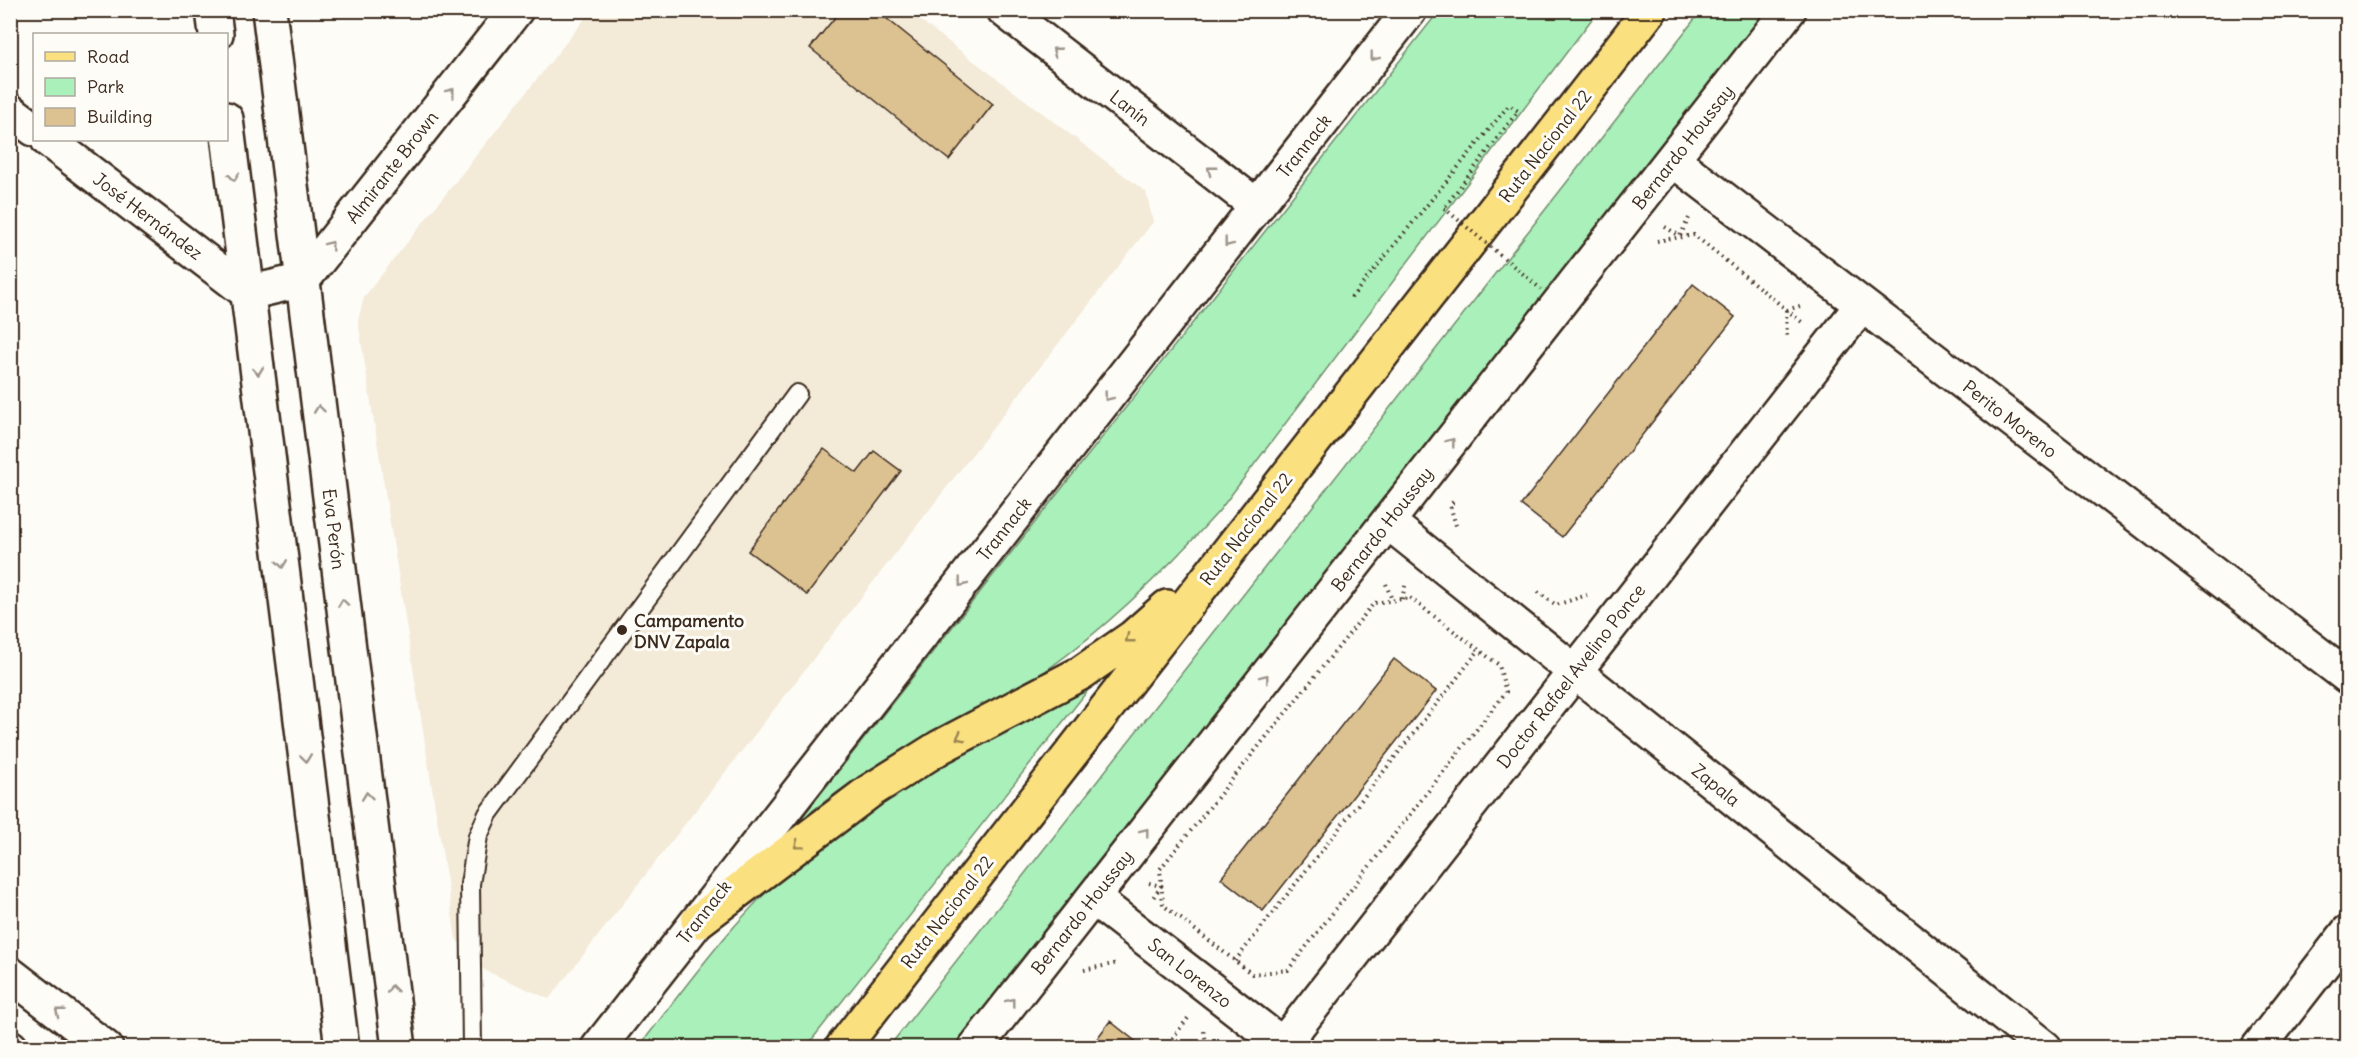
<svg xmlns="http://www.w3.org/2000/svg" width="2358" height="1058" font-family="Delius,sans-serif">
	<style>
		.built { fill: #f3ead8 }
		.green { fill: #aaf0bb; stroke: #728d6c; stroke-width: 1.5 }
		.building { fill: #dcc191; stroke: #3b2a1e; stroke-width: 1.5 }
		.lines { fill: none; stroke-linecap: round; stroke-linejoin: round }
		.lane-casing { stroke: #3b2a1e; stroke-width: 22 }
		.street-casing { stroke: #3b2a1e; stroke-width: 38 }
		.secondary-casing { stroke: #3b2a1e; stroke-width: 38 }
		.primary-casing { stroke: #3b2a1e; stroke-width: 38 }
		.path { stroke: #3b2a1e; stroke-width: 4; stroke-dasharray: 1.5 4.5; stroke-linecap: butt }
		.lane { stroke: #fdfcf7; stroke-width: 18 }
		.street { stroke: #fdfcf7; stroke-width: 33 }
		.secondary { stroke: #fdfcf7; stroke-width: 33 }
		.primary { stroke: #fbe080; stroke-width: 33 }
		.path-bridge { stroke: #3b2a1e; stroke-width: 4; stroke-dasharray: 1.5 4.5; stroke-linecap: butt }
		.oneway { stroke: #9c938a }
		.oneway2 { stroke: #9b854f }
		.poi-dot { fill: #3b2a1e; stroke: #fdfcf7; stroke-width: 2 }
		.labels { text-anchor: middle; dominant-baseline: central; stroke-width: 6; stroke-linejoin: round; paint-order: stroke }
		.street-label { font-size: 18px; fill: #3b2a1e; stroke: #fdfcf7 }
		.poi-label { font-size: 18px; font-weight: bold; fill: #3b2a1e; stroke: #fdfcf7; text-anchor: start }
	</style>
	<rect width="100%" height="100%" fill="#fdfcf7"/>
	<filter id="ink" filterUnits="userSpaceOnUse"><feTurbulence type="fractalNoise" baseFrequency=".0167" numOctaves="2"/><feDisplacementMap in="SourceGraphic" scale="12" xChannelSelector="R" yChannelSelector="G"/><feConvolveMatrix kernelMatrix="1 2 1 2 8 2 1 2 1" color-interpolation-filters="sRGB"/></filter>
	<g filter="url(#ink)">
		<!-- built -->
		<path class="built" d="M591,11H908L1146,192L1153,222L549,999L484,970L456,939L358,321L364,297Z"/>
		<!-- green -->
		<path class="green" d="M1439,11H1598L1219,511C1166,570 1109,626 1044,672C1002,702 954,722 908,747C869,768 834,794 799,821Z
			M1701,11H1766L1491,368L953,1047L888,1048Z
			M1100,675L806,1047L638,1048C690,981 740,910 806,856C895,782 999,731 1100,675Z"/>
		<!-- building -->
		<path class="building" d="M841,10H876L993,104L949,160L810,48Z
			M1693,284L1735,317L1562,537L1521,505Z
			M824,449L857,473L874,451L901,471L807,595L748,551Z
			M1394,659L1436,691L1263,911L1221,878Z
			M1110,1021L1144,1048H1090Z"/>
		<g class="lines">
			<!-- lane casing -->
			<g class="lane-casing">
				<path id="lane" d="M472,1048L470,884L478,836L488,814L797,394"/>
			</g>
			<!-- street casing -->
			<g class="street-casing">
				<path id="street" d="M213,10L216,34
					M269,10L399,1048
					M1004,10L1257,206
					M10,111L34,129
					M226,119L342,1048
					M48,140L248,293L303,280L516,10
					M1673,160L2348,677
					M1388,522L2045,1048
					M1093,898L1287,1048
					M1280,1048L1862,305
					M2258,1048L2348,932"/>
			</g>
			<!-- secondary casing -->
			<g class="secondary-casing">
				<path id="secondary" d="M10,974L106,1048
					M10,1047L11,1048
					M598,1048L1410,10
					M975,1048L1789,10"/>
			</g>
			<!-- primary casing -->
			<g class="primary-casing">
				<path id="primary" d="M698,921L870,791L940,747L1081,673L1133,637L1167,607
					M842,1048L1650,10"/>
			</g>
			<!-- path -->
			<path class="path" d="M1665,227L1680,236L1689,218
				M1657,241L1694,235L1803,323
				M1351,298L1509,105L1518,111L1444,208
				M1786,310L1787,338
				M1787,310L1803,305
				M1453,502L1450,505L1457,529
				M1386,584L1392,600
				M1538,592L1556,605L1587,595
				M1410,598L1499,665L1506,692L1288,970L1252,974L1163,905L1160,869L1374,603Z
				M1402,599L1406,582
				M1149,883L1161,886L1152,899
				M1235,961L1479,650
				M1084,970L1118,963
				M1204,1031L1207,1048
				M1165,1048L1188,1018
				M1210,1048L1218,1039"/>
			<!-- lane -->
			<use href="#lane" class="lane"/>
			<!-- street -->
			<use href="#street" class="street"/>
			<!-- secondary -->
			<use href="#secondary" class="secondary"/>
			<!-- primary -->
			<use href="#primary" class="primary"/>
			<!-- path-bridge -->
			<path class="path-bridge" d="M1444,208L1541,289"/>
		</g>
		<!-- one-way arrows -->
		<defs><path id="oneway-chevron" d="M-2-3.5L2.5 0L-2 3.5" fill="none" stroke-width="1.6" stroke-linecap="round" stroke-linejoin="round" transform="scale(1.5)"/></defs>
		<g class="oneway">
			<use href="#oneway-chevron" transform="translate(1056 51) rotate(-142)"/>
			<use href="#oneway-chevron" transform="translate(1374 57) rotate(128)"/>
			<use href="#oneway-chevron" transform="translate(451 92) rotate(-52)"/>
			<use href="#oneway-chevron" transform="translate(1211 170) rotate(-142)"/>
			<use href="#oneway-chevron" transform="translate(234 177) rotate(83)"/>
			<use href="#oneway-chevron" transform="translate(1228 243) rotate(128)"/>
			<use href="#oneway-chevron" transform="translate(330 245) rotate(-52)"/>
			<use href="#oneway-chevron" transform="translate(258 371) rotate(83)"/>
			<use href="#oneway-chevron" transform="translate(1108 397) rotate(128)"/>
			<use href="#oneway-chevron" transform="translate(319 409) rotate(-97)"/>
			<use href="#oneway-chevron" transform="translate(1451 442) rotate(-52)"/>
			<use href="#oneway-chevron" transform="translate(282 564) rotate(83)"/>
			<use href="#oneway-chevron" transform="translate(962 583) rotate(128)"/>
			<use href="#oneway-chevron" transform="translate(343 603) rotate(-97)"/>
			<use href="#oneway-chevron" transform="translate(1265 678) rotate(-52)"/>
			<use href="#oneway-chevron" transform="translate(306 758) rotate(83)"/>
			<use href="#oneway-chevron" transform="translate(367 796) rotate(-97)"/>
			<use href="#oneway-chevron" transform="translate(1145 832) rotate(-52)"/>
			<use href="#oneway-chevron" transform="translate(392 989) rotate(-97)"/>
			<use href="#oneway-chevron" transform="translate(1011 1002) rotate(-52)"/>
			<use href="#oneway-chevron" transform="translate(59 1012) rotate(-142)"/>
		</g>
		<g class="oneway2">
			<use href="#oneway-chevron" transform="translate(1129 639) rotate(142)"/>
			<use href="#oneway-chevron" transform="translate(960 737) rotate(153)"/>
			<use href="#oneway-chevron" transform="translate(798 845) rotate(143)"/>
		</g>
	</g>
	<!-- markers -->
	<circle class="poi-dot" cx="622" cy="630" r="6"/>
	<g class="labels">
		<!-- street labels -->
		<g class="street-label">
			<text transform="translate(1130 108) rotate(38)">Lanín</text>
			<text transform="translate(1304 146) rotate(-52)">Trannack</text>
			<text transform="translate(1545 146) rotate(-52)">Ruta Nacional 22</text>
			<text transform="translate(1683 147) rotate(-52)">Bernardo Houssay</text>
			<text transform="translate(392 167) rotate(-52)">Almirante Brown</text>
			<text transform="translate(148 216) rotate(37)">José Hernández</text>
			<text transform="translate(2010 419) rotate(38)">Perito Moreno</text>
			<text transform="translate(334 529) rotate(83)">Eva Perón</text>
			<text transform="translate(1004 529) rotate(-52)">Trannack</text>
			<text transform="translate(1246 529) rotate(-52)">Ruta Nacional 22</text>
			<text transform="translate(1382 529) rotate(-52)">Bernardo Houssay</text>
			<text transform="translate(1571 676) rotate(-52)">Doctor Rafael Avelino Ponce</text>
			<text transform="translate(1716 785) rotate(39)">Zapala</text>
			<text transform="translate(704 912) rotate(-52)">Trannack</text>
			<text transform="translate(947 912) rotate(-52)">Ruta Nacional 22</text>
			<text transform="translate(1082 912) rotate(-52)">Bernardo Houssay</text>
			<text transform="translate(1190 973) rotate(38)">San Lorenzo</text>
		</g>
		<!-- poi labels -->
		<g class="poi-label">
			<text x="634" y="620">Campamento<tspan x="634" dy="21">DNV Zapala</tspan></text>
		</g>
	</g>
	<!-- margin -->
	<rect width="2358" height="1058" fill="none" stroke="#fdfcf7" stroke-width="36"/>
	<rect x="18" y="18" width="2322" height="1022" fill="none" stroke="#3b2a1e" stroke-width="2" filter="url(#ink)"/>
	<!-- legend -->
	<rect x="33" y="33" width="195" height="108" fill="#fdfcf7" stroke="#afa8a0" stroke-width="1.5"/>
	<rect x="45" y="52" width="30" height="9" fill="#fbe080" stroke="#afa8a0" stroke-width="1.5"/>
	<text x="87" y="63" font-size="18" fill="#3b2a1e">Road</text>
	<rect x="45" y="78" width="30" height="18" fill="#aaf0bb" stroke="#afa8a0" stroke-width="1.5"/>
	<text x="87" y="93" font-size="18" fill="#3b2a1e">Park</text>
	<rect x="45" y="108" width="30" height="18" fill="#dcc191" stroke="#afa8a0" stroke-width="1.5"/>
	<text x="87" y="123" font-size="18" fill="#3b2a1e">Building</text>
</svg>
